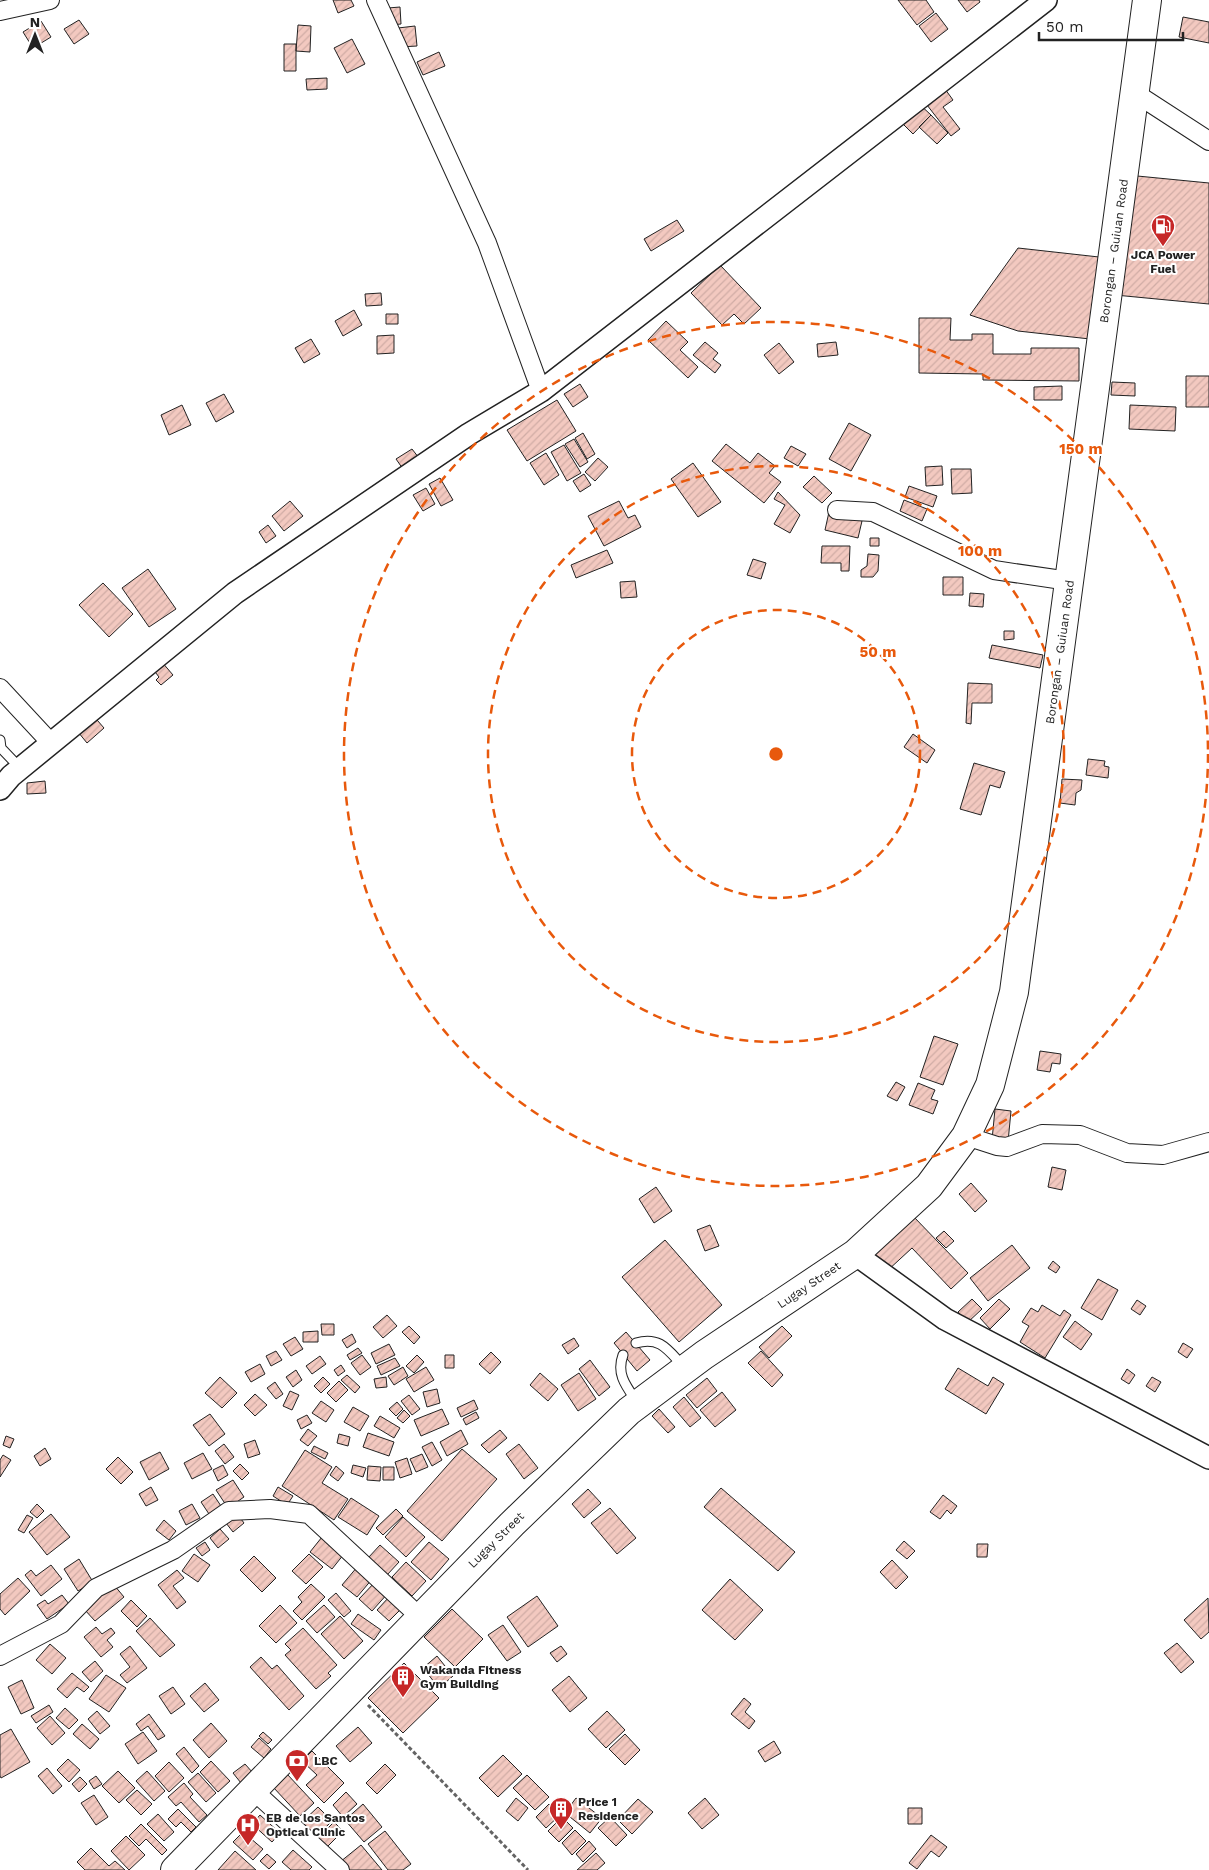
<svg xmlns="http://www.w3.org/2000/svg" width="1209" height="1870" font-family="'Work Sans',sans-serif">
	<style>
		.building { fill: url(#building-hatch); stroke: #222 }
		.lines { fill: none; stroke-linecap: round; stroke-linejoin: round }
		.service-casing { stroke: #222; stroke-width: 11 }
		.minor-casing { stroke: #222; stroke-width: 20 }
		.tertiary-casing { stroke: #222; stroke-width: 24 }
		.primary-casing { stroke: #222; stroke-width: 30 }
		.path { stroke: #646464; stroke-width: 3; stroke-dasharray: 4 2.5; stroke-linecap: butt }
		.service { stroke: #fff; stroke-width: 9 }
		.minor { stroke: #fff; stroke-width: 18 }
		.tertiary { stroke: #fff; stroke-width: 21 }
		.primary { stroke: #fff; stroke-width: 28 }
		.ring { fill: none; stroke: #e8590c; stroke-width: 2.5; stroke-dasharray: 9 6 }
		.labels { text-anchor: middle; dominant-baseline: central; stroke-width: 4; stroke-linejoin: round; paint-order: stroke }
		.street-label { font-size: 12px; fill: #222; stroke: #fff }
		.poi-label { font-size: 12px; font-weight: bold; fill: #222; stroke: #fff; text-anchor: start }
		.centre { fill: #e8590c; stroke: #fff; stroke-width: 2.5 }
		.ring-label { font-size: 15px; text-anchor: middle; font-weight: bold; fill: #e8590c; stroke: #fff; stroke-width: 4; stroke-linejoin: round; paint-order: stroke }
	</style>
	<defs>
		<pattern id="building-hatch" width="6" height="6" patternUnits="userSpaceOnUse" patternTransform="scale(1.25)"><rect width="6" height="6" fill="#f3c9c0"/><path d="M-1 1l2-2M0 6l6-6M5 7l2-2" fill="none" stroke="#d0aca5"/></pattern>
	</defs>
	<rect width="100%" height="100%" fill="#fff"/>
	<!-- building -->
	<path class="building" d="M333,0H351L354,6L338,13Z
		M898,0H926L934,12L917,25Z
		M958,0H979L980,2L967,12Z
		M400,7L401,24L389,25L388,8Z
		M936,13L948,29L931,42L919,26Z
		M1183,17L1209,22V43L1179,37Z
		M79,20L89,34L74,44L64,29Z
		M41,21L51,37L33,48L23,32Z
		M298,25L311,26L310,52L296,51Z
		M415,26L417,46L400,47L398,28Z
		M352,39L365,64L347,73L334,48Z
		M284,44H296V71H284Z
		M439,52L445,66L423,75L417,62Z
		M327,78V89L307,90L306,79Z
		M945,89L953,100L943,107L960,129L951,136L927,105Z
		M917,102L931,115L913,134L899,120Z
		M931,115L948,133L937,144L919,127Z
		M1127,175L1209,183V304L1115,295Z
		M677,220L684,231L651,251L644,239Z
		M1018,248L1099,257L1090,339L1018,331L970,315Z
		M720,265L761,308L744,324L734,314L722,325L691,293Z
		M381,293L382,305L366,306L365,294Z
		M354,310L362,325L343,336L335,321Z
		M386,314H398V324H386Z
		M919,318H951L950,340H972V334H993V354H1031V348H1079V381L983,380V374L919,373Z
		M666,321L688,342L680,350L698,367L688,378L648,340Z
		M394,335V353L377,354V336Z
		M311,339L320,354L304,363L295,348Z
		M705,342L718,353L713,359L721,365L715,373L693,355Z
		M836,342L838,355L818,357L817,344Z
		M779,343L794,362L779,374L764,355Z
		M1186,376H1209V407H1186Z
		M1112,382L1135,383V396L1111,395Z
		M580,384L588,397L573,407L564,394Z
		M1062,386V400H1034V387Z
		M224,394L234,412L216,422L206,403Z
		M557,400L576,431L527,461L507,430Z
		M182,405L191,425L169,435L161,415Z
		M1130,405L1176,407L1175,431L1129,429Z
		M849,423L871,435L851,471L829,459Z
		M583,433L595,454L587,459L575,438Z
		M574,439L588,462L580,467L565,444Z
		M726,444L750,463L758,453L775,466L769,473L781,482L764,503L712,461Z
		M564,445L581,473L567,481L551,452Z
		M791,446L806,454L798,466L784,458Z
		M412,449L419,458L403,469L396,459Z
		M546,453L559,475L544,485L530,463Z
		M598,458L608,467L595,481L585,472Z
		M693,463L721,502L698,517L671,479Z
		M942,466L943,485L926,486L925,467Z
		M951,469H971L972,493L952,494Z
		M584,474L591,485L580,492L573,481Z
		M814,476L832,493L822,503L803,487Z
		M440,478L453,500L441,506L429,484Z
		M909,486L937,496L933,507L905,497Z
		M426,488L435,504L423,511L413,495Z
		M778,492L800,515L790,533L774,524L785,505L774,499Z
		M904,500L927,509L922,521L900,511Z
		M290,501L303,516L284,531L272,516Z
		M619,501L628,518L635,515L641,527L604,546L588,516Z
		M829,512L862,521L858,538L825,530Z
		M268,525L276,536L266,543L259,532Z
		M870,538H879V546H870Z
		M822,546H850L849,571H841V563H821Z
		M607,550L613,563L576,578L571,565Z
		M868,554L879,555L878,571L873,577H861V570L867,566Z
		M753,559L766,563L761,579L747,575Z
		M148,569L176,609L149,627L122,588Z
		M943,577H963V595H943Z
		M635,581L637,597L621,598L620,582Z
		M103,583L133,614L109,637L79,605Z
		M970,593L984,594L983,607L969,606Z
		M1004,631H1014V639L1004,640Z
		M992,645L1043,655L1040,668L989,658Z
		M161,661L173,675L161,685L156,680L159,677L152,668Z
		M968,683L992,684V703H972L971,724L966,723Z
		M91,713L104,728L87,743L74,727Z
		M913,734L935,750L927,763L904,747Z
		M1088,759L1105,761L1104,766L1109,767L1108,778L1086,775Z
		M974,763L1005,772L1000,788L990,785L981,815L960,809Z
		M1062,779L1082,780L1081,790L1076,793L1075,805L1060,803Z
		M45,781L46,793L27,794V783Z
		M934,1036L958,1044L943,1085L920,1077Z
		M1040,1051L1061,1054L1060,1064L1052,1063L1050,1072L1037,1070Z
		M896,1082L905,1087L897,1101L887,1096Z
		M918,1083L935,1090L931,1099L938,1101L933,1114L909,1105Z
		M995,1109L1011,1111L1008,1142L992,1140Z
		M1052,1167L1066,1170L1062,1190L1048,1187Z
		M971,1183L987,1201L975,1212L959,1194Z
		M656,1187L672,1211L654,1223L639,1199Z
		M913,1216L968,1273L951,1289L912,1248L887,1271L872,1255Z
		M710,1225L719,1246L705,1251L697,1230Z
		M944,1231L954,1241L946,1248L936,1238Z
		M665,1240L722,1305L679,1342L622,1277Z
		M1012,1245L1030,1268L988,1301L970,1278Z
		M1053,1261L1060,1267L1056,1273L1048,1268Z
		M1098,1279L1118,1290L1102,1320L1081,1308Z
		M972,1299L982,1309L967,1323L958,1312Z
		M999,1299L1010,1309L990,1329L980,1318Z
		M1137,1300L1146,1306L1140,1315L1131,1309Z
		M1042,1305L1060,1316L1064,1310L1071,1315L1045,1358L1020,1342L1029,1326L1022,1322L1031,1308L1038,1312Z
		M387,1315L397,1326L383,1338L373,1327Z
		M1075,1321L1092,1334L1081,1350L1063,1337Z
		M321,1324H334V1335H322Z
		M409,1326L420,1337L414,1344L402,1332Z
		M782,1326L792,1336L769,1358L759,1347Z
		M318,1331V1342H303V1332Z
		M626,1332L650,1360L637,1371L614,1343Z
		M352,1334L356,1342L347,1348L342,1340Z
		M295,1337L303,1349L291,1356L283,1344Z
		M574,1338L579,1346L568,1354L562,1345Z
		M1183,1343L1193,1349L1187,1358L1178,1352Z
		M389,1344L395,1355L376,1364L371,1353Z
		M358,1348L362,1353L350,1360L347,1355Z
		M276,1351L282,1360L271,1366L266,1356Z
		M761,1351L783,1375L772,1387L748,1363Z
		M491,1352L501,1362L490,1374L479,1364Z
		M362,1355L371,1367L360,1375L351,1363Z
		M417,1355L424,1362L414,1373L406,1366Z
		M445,1355H454V1368H445Z
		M320,1356L326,1364L312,1374L306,1366Z
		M395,1358L400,1366L381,1375L377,1366Z
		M590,1360L610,1387L599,1396L579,1369Z
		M260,1364L265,1374L251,1382L245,1372Z
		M341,1365L345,1371L338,1376L334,1370Z
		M403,1367L408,1376L394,1385L388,1376Z
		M426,1367L434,1380L414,1392L406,1379Z
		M958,1368L988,1386L993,1377L1004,1384L986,1414L945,1389Z
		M1127,1369L1135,1375L1129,1384L1121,1379Z
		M296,1370L302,1380L293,1387L286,1377Z
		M540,1373L558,1389L548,1401L530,1385Z
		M579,1373L596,1399L578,1411L561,1385Z
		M347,1375L360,1387L355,1393L341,1380Z
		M220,1377L237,1393L222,1408L205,1393Z
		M323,1377L330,1384L321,1393L314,1386Z
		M386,1377L387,1387L376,1388L374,1379Z
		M1152,1377L1161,1382L1155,1392L1146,1386Z
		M707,1378L717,1391L697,1408L686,1395Z
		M339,1381L348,1390L336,1402L327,1393Z
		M275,1382L283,1394L276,1399L267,1388Z
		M437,1389L440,1403L427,1407L423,1392Z
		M290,1391L299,1395L292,1410L283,1406Z
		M722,1392L736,1410L715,1427L700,1410Z
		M255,1394L267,1405L255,1416L244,1405Z
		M409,1395L420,1409L412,1415L401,1401Z
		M684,1397L701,1418L690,1427L673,1407Z
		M474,1400L478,1409L461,1417L457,1408Z
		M321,1401L334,1410L326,1422L312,1413Z
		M397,1402L403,1409L396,1416L389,1409Z
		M353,1407L369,1416L360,1431L344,1422Z
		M442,1409L449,1424L421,1436L414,1420Z
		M659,1409L675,1427L668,1433L652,1416Z
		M404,1410L410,1416L403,1423L397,1418Z
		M476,1412L479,1418L466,1425L463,1419Z
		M210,1414L225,1434L209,1446L193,1425Z
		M307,1415L312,1423L301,1429L297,1420Z
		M380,1416L400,1428L394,1438L374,1426Z
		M308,1429L317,1436L308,1446L300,1440Z
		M461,1430L468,1444L447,1456L440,1442Z
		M500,1430L507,1438L489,1453L481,1445Z
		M368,1433L394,1442L389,1456L363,1447Z
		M339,1434L350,1437L348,1446L337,1443Z
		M6,1436L14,1439L10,1448L3,1445Z
		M255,1440L260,1454L248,1458L244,1444Z
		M432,1442L442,1460L432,1466L422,1447Z
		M224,1444L234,1457L225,1464L215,1451Z
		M519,1444L538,1468L524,1479L506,1454Z
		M314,1446L328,1453L325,1459L311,1452Z
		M45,1448L51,1459L40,1466L34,1456Z
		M462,1449L497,1479L442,1541L407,1511Z
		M305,1450L332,1467L322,1483L348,1499L334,1520L282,1486Z
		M160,1452L169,1469L149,1480L140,1462Z
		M203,1453L212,1469L192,1479L184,1463Z
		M422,1454L428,1467L416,1472L410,1459Z
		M3,1455L11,1460L0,1477V1460Z
		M118,1457L133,1472L121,1484L106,1469Z
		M407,1458L412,1474L400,1478L395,1462Z
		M240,1464L249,1473L242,1480L233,1471Z
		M223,1465L228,1475L218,1481L213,1470Z
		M353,1465L366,1468L363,1477L351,1473Z
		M336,1466L344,1473L338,1481L330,1475Z
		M368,1466L381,1467L380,1481L367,1480Z
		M383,1467H394V1480H383Z
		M233,1480L244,1497L228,1508L216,1490Z
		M151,1487L158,1500L146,1506L139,1494Z
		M278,1487L293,1496L287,1505L273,1496Z
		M721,1488L795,1552L778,1571L704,1507Z
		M588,1489L601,1503L584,1518L572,1504Z
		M213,1494L221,1506L209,1514L201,1502Z
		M943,1495L957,1506L951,1514L947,1510L940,1519L930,1512Z
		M351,1498L379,1516L367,1535L338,1517Z
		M37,1504L44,1511L37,1518L30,1512Z
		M192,1504L200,1518L186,1525L179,1511Z
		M610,1508L636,1538L617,1554L591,1523Z
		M396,1509L403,1516L383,1535L376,1528Z
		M51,1514L70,1537L47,1555L29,1532Z
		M27,1515L33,1518L24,1533L18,1530Z
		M238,1515L244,1523L233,1532L226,1523Z
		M403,1517L425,1537L406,1557L385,1537Z
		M164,1520L176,1531L169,1540L156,1530Z
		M220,1529L229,1539L218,1548L210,1538Z
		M322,1537L344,1554L332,1569L310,1552Z
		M904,1541L915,1551L907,1559L896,1550Z
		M205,1542L210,1550L202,1556L196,1548Z
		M429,1542L449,1559L431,1580L411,1562Z
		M977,1544H988L987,1557H977Z
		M380,1545L399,1562L387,1575L368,1558Z
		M194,1554L210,1565L198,1582L182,1571Z
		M309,1554L323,1567L306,1584L292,1571Z
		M254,1556L276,1578L262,1592L240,1570Z
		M79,1559L93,1582L78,1591L64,1569Z
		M892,1560L908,1577L896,1589L880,1572Z
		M406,1562L426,1581L412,1596L392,1577Z
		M51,1565L62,1579L41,1596L25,1575L31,1570L36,1576Z
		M358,1566L373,1578L357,1597L342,1585Z
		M177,1570L184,1578L173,1586L186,1602L177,1609L158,1585Z
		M18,1578L30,1591L5,1615L0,1609V1594Z
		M730,1579L763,1610L735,1640L702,1610Z
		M376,1581L389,1592L372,1611L359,1599Z
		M311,1584L325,1597L302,1620L293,1611L302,1602L298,1597Z
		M114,1585L124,1597L95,1621L84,1609Z
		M336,1593L351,1611L344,1617L328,1600Z
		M62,1595L69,1604L47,1619L37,1605L45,1600L48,1604Z
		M390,1596L402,1608L389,1621L377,1610Z
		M537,1596L558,1626L528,1647L507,1617Z
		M1208,1598L1209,1632L1201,1639L1184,1620Z
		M131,1600L147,1616L137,1627L121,1611Z
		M280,1605L297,1623L276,1643L259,1626Z
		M324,1605L335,1617L317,1633L306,1621Z
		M452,1609L483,1639L455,1667L424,1637Z
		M358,1614L381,1630L374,1640L351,1624Z
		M340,1616L363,1641L344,1659L321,1634Z
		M150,1618L175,1645L160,1657L136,1631Z
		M503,1625L521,1652L507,1661L488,1635Z
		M96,1627L102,1634L111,1628L115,1633L107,1640L113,1647L101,1657L84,1637Z
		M303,1628L337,1665L328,1673L331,1676L316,1689L285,1655L291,1650L285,1644Z
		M1177,1643L1194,1662L1181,1673L1164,1653Z
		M50,1644L66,1658L52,1674L36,1660Z
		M130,1646L147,1668L127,1683L120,1675L130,1667L120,1654Z
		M561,1646L567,1654L557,1662L550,1653Z
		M437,1656L453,1676L439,1688L423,1668Z
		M261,1657L272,1669L277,1665L304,1696L289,1710L250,1667Z
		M95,1661L103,1671L91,1682L82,1672Z
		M404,1663L439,1698L403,1733L368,1698Z
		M72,1673L89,1687L84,1692L77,1687L67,1698L57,1689Z
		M106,1675L126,1688L109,1712L89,1699Z
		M569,1676L587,1698L570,1712L552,1690Z
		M22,1680L34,1708L21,1714L8,1687Z
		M205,1683L219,1700L204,1712L190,1696Z
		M173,1687L185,1704L171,1714L159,1696Z
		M744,1698L751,1704L745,1712L755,1721L749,1729L731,1714Z
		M49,1705L53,1712L36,1723L31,1716Z
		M65,1708L78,1720L69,1729L56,1718Z
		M97,1711L110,1726L100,1734L88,1719Z
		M607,1711L625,1730L606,1748L588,1729Z
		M149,1714L165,1736L158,1740L148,1726L141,1731L136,1724Z
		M50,1716L65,1733L52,1745L37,1728Z
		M211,1723L227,1741L209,1758L193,1740Z
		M82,1724L99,1739L90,1749L73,1734Z
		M358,1727L372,1743L350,1762L336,1746Z
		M11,1729L30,1762L1,1778L0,1776V1735Z
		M143,1732L157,1751L138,1764L125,1744Z
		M263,1732L272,1740L268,1744L259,1736Z
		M625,1734L640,1750L625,1765L609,1749Z
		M259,1738L271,1749L264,1758L251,1747Z
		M774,1741L781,1753L765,1762L758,1751Z
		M184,1747L199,1766L192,1773L176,1754Z
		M312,1751L344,1783L324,1803L306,1785L317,1775L302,1761Z
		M503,1755L522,1774L498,1797L479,1778Z
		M68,1759L80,1770L69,1782L57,1770Z
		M211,1761L230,1781L218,1792L200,1772Z
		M169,1762L184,1778L169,1792L155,1776Z
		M245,1764L253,1773L241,1783L233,1773Z
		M385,1764L396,1775L377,1794L366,1783Z
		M47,1768L62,1786L53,1794L38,1776Z
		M118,1771L135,1788L119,1803L102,1786Z
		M147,1771L165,1791L154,1801L136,1781Z
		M198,1773L216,1793L206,1802L188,1782Z
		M287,1774L314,1803L300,1816L273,1787Z
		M527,1775L549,1797L535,1810L513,1788Z
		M96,1776L102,1784L94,1789L89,1781Z
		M80,1777L87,1784L79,1792L72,1784Z
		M184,1783L193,1794L190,1797L207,1815L199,1822L181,1802L176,1806L168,1797Z
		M137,1790L152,1804L141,1815L126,1800Z
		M346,1792L357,1804L343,1817L333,1805Z
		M94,1795L108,1817L96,1825L81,1803Z
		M516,1798L528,1808L518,1821L506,1811Z
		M576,1798L602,1818L590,1833L565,1813Z
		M705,1798L719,1815L702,1829L688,1813Z
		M638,1799L653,1812L632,1834L618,1820Z
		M363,1804L382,1827L364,1842L345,1820Z
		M549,1804L560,1815L546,1828L536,1817Z
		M318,1807L332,1821L320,1833L316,1828L312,1832L302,1822Z
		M908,1808H922V1824H908Z
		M178,1809L196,1827L191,1832L181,1822L176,1827L168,1819Z
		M158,1814L174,1832L164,1841L147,1824Z
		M260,1815L280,1833L272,1842L252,1824Z
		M562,1817L573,1828L559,1842L548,1831Z
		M610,1817L627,1835L616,1846L598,1828Z
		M334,1822L343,1831L326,1848L317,1839Z
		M141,1824L167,1850L162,1855L146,1839L139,1846L129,1836Z
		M575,1830L586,1841L572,1855L562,1843Z
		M385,1831L411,1864L403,1870H388L368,1844Z
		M243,1832L263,1849L253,1860L233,1842Z
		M931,1835L947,1847L939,1857L931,1851L917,1869L909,1863Z
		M126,1836L145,1855L129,1870L111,1851Z
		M589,1841L596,1849L583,1862L576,1854Z
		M361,1845L382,1870H347L340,1862Z
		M91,1848L109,1866L115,1861L125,1870H85L77,1862Z
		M293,1850L312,1867L309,1870H291L282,1862Z
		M235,1851L256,1870H218Z
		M596,1853L605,1863L597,1870H577Z
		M267,1854L276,1862L269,1869L260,1861Z"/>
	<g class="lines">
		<!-- service casing -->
		<g class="service-casing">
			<path id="service" d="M0,740L1,748L21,769
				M636,1343C660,1336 668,1350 683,1366
				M623,1355C616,1374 626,1386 637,1402"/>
		</g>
		<!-- minor casing -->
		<g class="minor-casing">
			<path id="minor" d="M376,0L487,243L541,391
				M0,11L50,0
				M1135,93L1209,141
				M837,510L873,512L994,570L1069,581
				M0,688L51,743
				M966,1136L997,1146L1007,1147L1042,1134L1080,1135L1127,1153L1163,1155L1209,1142
				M0,1656L61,1624L96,1588L173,1550L229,1511L270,1509L309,1514L420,1617
				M253,1790L340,1870"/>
		</g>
		<!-- tertiary casing -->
		<g class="tertiary-casing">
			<path id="tertiary" d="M0,789L11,776L235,593L469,434L541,391L1046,0
				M855,1254L945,1319L1209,1458"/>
		</g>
		<!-- primary casing -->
		<g class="primary-casing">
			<path id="primary" d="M175,1870L512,1524L629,1411L704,1355L855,1254L929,1186L966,1136L990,1085L1014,992L1147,0"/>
		</g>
		<!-- path -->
		<path class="path" d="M368,1705L528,1870"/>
		<!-- service -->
		<use href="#service" class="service"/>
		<!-- minor -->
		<use href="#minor" class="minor"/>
		<!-- tertiary -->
		<use href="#tertiary" class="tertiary"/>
		<!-- primary -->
		<use href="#primary" class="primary"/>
	</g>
	<!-- distance rings -->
	<g class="ring">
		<circle cx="776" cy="754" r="144"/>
		<circle cx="776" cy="754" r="288"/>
		<circle cx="776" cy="754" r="432"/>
	</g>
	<!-- icons -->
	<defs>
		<g id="fuel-pin" transform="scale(1.25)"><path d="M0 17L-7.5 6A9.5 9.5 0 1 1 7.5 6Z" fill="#c62828" stroke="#fff"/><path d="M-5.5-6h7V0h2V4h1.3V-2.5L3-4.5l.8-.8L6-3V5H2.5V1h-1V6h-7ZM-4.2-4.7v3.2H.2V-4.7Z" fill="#fff"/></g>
		<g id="building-pin" transform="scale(1.25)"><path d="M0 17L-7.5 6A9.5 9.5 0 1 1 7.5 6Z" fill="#c62828" stroke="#fff"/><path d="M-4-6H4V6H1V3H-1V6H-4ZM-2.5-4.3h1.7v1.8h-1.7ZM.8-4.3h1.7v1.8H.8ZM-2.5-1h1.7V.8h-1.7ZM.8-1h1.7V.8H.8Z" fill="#fff"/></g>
		<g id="bank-pin" transform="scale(1.25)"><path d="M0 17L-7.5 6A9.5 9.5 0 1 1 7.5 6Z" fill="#c62828" stroke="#fff"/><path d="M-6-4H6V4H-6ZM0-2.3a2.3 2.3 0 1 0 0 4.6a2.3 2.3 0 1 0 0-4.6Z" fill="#fff"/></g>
		<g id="hospital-pin" transform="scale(1.25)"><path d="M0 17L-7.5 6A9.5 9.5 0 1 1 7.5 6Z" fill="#c62828" stroke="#fff"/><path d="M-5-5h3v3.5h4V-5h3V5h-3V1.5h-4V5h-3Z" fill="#fff"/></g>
	</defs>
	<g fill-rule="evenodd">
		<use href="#fuel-pin" x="1163" y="226"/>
		<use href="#building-pin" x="403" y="1677"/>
		<use href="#bank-pin" x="297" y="1761"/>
		<use href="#building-pin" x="561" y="1809"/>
		<use href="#hospital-pin" x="248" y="1825"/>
	</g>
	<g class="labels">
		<!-- street labels -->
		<g class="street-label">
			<text transform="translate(1114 251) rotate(-82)">Borongan – Guiuan Road</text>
			<text transform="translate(1060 652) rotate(-82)">Borongan – Guiuan Road</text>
			<text transform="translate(809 1285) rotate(-34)">Lugay Street</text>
			<text transform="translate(496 1540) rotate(-45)">Lugay Street</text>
		</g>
		<!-- poi labels -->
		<g class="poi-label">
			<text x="1163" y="255" text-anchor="middle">JCA Power<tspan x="1163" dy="14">Fuel</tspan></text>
			<text x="420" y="1670">Wakanda Fitness<tspan x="420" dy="14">Gym Building</tspan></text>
			<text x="314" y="1761">LBC</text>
			<text x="578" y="1802">Price 1<tspan x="578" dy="14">Residence</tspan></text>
			<text x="266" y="1818">EB de los Santos<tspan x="266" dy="14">Optical Clinic</tspan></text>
		</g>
	</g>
	<circle cx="776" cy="754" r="8" class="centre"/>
	<g class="ring-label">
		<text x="1081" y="454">150 m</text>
		<text x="980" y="556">100 m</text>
		<text x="878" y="657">50 m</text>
	</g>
	<!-- north arrow -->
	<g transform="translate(35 35)" stroke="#ffffff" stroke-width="4" paint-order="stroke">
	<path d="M0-4L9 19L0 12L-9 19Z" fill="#222222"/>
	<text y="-8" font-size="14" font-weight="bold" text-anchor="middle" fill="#222222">N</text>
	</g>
	<!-- scale -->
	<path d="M1039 32v8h144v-8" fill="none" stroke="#222222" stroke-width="2.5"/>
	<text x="1046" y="32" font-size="15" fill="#222222" stroke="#ffffff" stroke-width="4" paint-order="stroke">50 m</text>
</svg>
